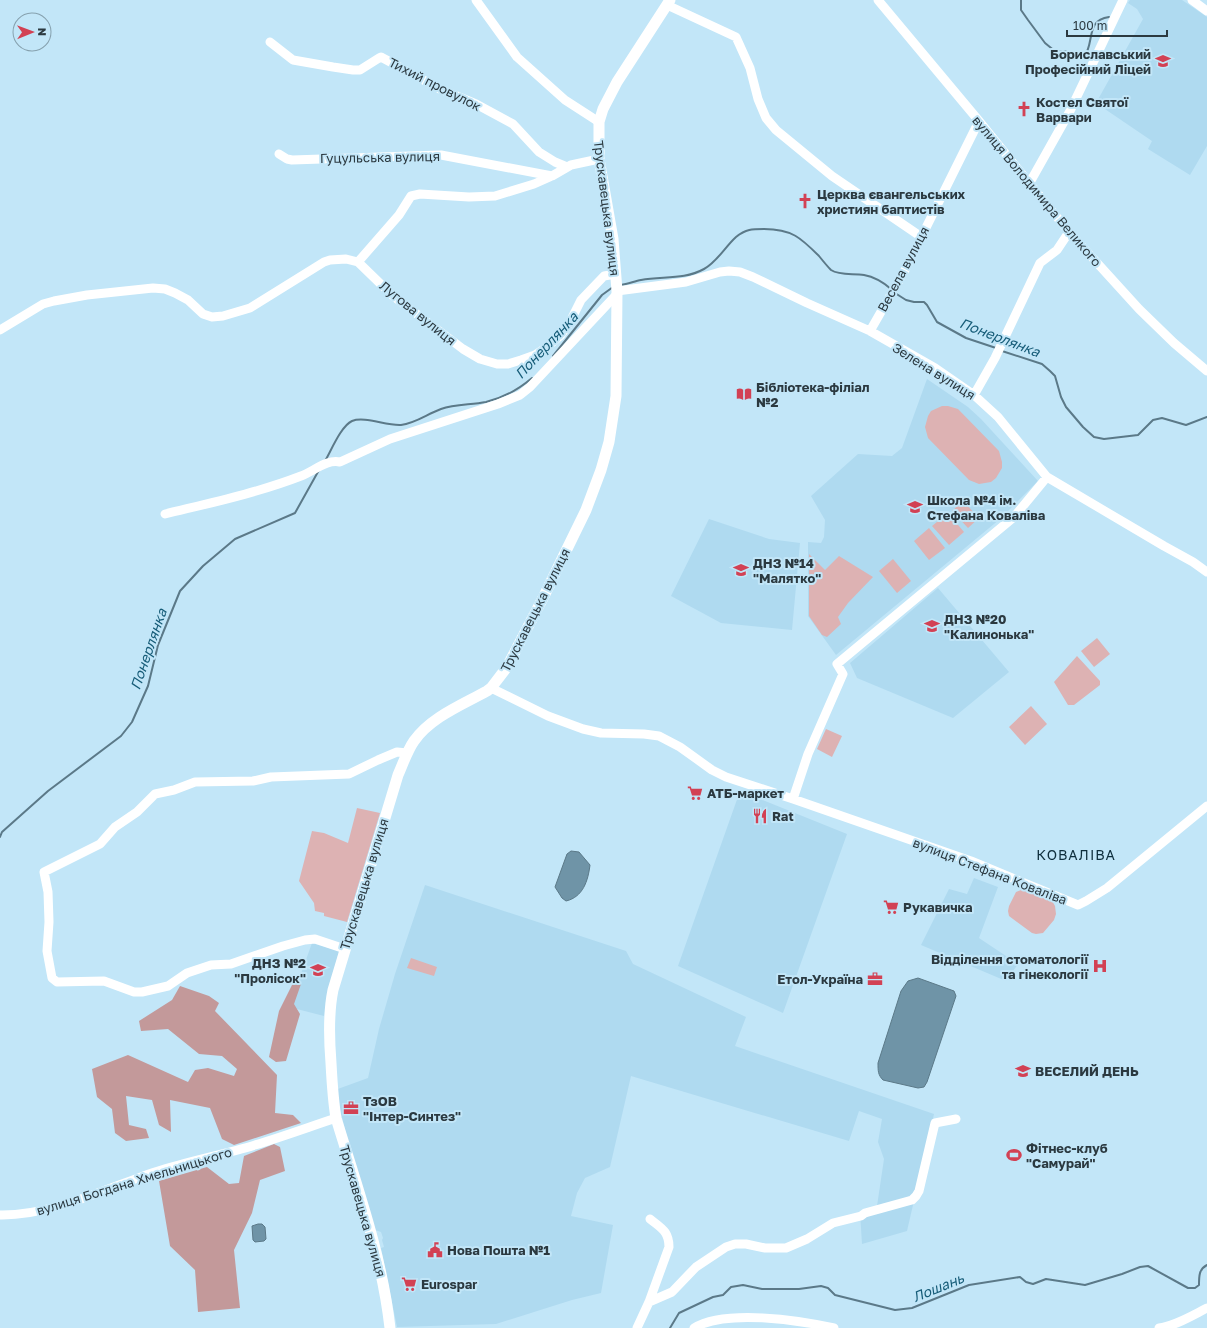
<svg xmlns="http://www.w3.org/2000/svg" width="1207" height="1328" font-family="'Golos Text',sans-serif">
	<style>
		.built { fill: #afdaf0 }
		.green { fill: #ddb2b3 }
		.forest { fill: #c3999a }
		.water { fill: #6f94a7; stroke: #5b7988 }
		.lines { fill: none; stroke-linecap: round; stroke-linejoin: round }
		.stream { stroke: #5b7988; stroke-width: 2 }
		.minor { stroke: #fff; stroke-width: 9 }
		.major { stroke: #fff; stroke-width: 11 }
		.labels { text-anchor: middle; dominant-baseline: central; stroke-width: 4; stroke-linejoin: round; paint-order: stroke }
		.poi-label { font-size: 13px; font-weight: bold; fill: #2b3940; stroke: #c2e6f8; text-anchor: start }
		.street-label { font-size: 13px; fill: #2b3940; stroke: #c2e6f8 }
		.water-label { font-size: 14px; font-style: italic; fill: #165c78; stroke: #c2e6f8 }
		.neighbourhood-label { font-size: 14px; letter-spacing: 1px; fill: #0e2e3c; stroke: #c2e6f8 }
	</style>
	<rect width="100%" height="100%" fill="#c2e6f8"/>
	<!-- built -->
	<path class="built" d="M1130,0H1182L1207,17V146L1190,175L1148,149L1152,141L1096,103L1143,19L1137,9L1128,3Z
		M927,379L968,407L981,419L1038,481L1000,519L836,655L808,616V542L821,543L824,537L825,520L811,496L858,454L892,456L902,448Z
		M709,519L769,539L800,543L792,630L721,623L671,596Z
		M938,588L1009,672L953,718L857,678L850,663Z
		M740,791L847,834L783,1013L678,966Z
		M974,878L998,887L979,938L1018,964L1006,981L921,945L949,889L967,894Z
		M425,885L626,951L633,964L746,1017L735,1046L934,1114L907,1231L862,1244L860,1212L877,1206L884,1159L878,1142L882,1119L859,1111L849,1141L631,1076L610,1167L585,1178L577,1193L571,1216L613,1225L601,1293L572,1300L496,1324L397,1327L381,1248L384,1247L382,1240L383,1238L381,1232L375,1230L347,1137L335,1090L368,1078L379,1029L395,974Z
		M312,943L339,951L329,989L324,1016L289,1007Z"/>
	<!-- green -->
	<path class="green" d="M942,406H948L958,409L999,451L1002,462V468L996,478L991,482L979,484L969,480L928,438L925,427L928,416L931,411Z
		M963,501L979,518L968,528L952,511Z
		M948,513L964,532L949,545L932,526Z
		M929,528L945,548L929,560L914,541Z
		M809,554L825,570L839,556L873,577L848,603L838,617L841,624L827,637L822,635L809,616Z
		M893,559L911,581L897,593L879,571Z
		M1097,638L1110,654L1094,667L1081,651Z
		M1077,656L1100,681V685L1074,705H1068L1054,682Z
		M1031,706L1047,724L1025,745L1009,727Z
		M826,729L842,736L832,757L817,749Z
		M357,808L380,813L347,922L324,916V913L315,911L314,903L299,881L312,831L324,833L348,843Z
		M1021,890H1025L1051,899L1055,906L1056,914L1054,920L1043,933L1036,934L1032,933L1009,916L1008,911L1009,906L1016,892Z
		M411,958L437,967L434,976L407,968Z"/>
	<!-- forest -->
	<path class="forest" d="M293,983L301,984L294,1004L300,1014L286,1061L276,1062L269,1057L279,1011Z
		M180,986L209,996L219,1003L215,1011L277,1075L275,1113L293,1115L301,1123L234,1145L222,1139L210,1108L170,1100L171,1132L159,1125L152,1100L126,1096L129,1125L146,1129L149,1138L126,1141L115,1133L112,1109L97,1097L92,1069L128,1055L188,1082L195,1070L208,1068L234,1076L237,1069L222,1056L199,1054L168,1029L141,1031L139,1021L172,1000Z
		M274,1144L280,1147L285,1171L260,1180L252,1213L234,1250L240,1308L198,1312L195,1270L170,1246L159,1181L207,1167L229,1184L239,1183L244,1156Z"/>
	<!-- water -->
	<path class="water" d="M571,851L579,852L590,865C588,881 583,897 566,901L562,898L555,887L567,854Z
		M918,978L954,991L956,996L927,1082L924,1087L918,1088L883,1080C878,1075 878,1071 878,1063L901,991L908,981Z
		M258,1224H262L265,1227L266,1239L264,1241L255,1242L253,1240L252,1226Z"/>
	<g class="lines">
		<!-- stream -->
		<path class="stream" d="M1021,0V10L1028,20L1045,43L1056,52L1066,51C1072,55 1076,59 1084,57C1095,43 1085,20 1109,17
			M621,285C628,284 635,281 641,280C663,276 684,280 704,269C717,262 725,247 736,237C746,229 752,229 764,229C792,229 801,238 819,256C823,261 827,266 831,270C840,276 854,273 864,275C875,277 883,282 891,289
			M895,293L906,300L914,302H924L927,305L937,322L966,338L996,348
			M1002,351L1042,364L1050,371L1055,376L1061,397L1066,407L1083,427L1094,437L1104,439L1138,435L1153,420L1162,418L1186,425L1207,417
			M553,356L602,295L613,287
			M325,461C331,451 341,426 352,421C365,416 386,426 401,425C416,423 427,414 441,409C455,404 471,405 486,402C503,398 519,389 532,378
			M0,837L2,832L48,791L121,736L132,722L148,686L158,645L180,591L203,566L235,539L295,513L319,470
			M670,1328L679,1313L713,1297L723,1295L731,1287L743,1285L762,1289H799L821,1286L828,1288L835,1295L895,1310L912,1308L969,1285L1020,1277L1026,1282L1033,1284L1046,1279L1085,1285L1122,1274L1140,1267L1148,1266L1188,1288H1195L1199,1285C1199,1276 1199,1269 1207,1265"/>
		<!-- minor -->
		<path class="minor" d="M476,0L517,57L565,100L599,122
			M878,0L979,121L1069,232L1139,309L1174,343L1207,371
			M1192,0L1207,11
			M667,5L736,37L750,68L758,99L766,118L776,130L832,176L920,236
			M270,42L293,60L333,67L353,70H360L379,58L381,57L440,89L476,104L513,124L539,152L555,162L567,167
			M279,154L287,159L292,160L441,155L552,176
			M1029,184L1070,111L1123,0
			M358,262L399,215L411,196L420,194L469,197L495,196L534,184L552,176L571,165L599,159
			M617,291L686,282L720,272L729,271L740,272L753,277L807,303L870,331L935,368L974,395L998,417L1047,477L1164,546L1193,562L1207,572
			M0,330L43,304L54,301L87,295L153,288L165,289L175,293L188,300L203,314L212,317L223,316L250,308L324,262L330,260L346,259L358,262L393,296L463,349L480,359L497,364H508L521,360L535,355L547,347L561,335L570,322L581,300L604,276L616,274
			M870,331L905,270L979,121
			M974,395L995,358L1040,263L1057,250L1069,232
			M165,514C210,503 257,493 301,476C314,471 327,459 340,462L390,439L498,404L520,395L530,387L617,294
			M491,688L548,716L583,729L601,733L644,734L659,736L680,747L712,770L726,777L793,799L971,861L1078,905L1086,901L1107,888L1207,806
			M793,799L808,754L843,674L837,664L1014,517L1047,477
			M345,949L315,939L305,940L283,946L231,964L211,965L187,973L168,986L142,992H134L104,981L57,982L52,978L47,951L49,922L48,892L44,872L100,844L115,827L137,812L155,794L174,790L195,782L253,781L271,777L349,774L378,760L397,752L407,753
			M0,1215C51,1216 107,1188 155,1172C188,1161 222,1155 255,1145C282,1137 309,1127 336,1118
			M649,1302L672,1292L696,1267L726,1247L735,1244H746L765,1248H786L807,1239L833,1223L861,1216L865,1213L912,1200L916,1196L919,1191L935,1123L956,1119
			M637,1328L649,1302L669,1247C669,1231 661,1228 650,1219
			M694,1328C725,1309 799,1320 834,1328
			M1159,1328C1175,1326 1193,1315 1207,1308"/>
		<!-- major -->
		<path class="major" d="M390,1328C382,1256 357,1187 336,1118C333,1100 332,1082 331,1063C329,1038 328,1014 333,990L398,775C403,764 407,751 414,741C431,717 462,705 487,691L491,688L507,667L544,596L586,510L601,470L609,442L616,396L617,291L613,239L599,159V122L603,109L617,82L670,0"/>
	</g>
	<!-- icons -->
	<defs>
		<g id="university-bare" transform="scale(1.2)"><path d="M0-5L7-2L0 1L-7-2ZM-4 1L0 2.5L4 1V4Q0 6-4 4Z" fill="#d24154" stroke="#c2e6f8" stroke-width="2.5" paint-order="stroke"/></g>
		<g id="church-bare" transform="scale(1.2)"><path d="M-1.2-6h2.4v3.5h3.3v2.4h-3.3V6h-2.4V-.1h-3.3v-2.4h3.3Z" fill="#d24154" stroke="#c2e6f8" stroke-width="2.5" paint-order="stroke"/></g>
		<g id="library-bare" transform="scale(1.2)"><path d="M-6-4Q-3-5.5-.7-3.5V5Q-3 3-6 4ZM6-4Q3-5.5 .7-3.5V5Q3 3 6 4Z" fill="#d24154" stroke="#c2e6f8" stroke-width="2.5" paint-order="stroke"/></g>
		<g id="school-bare" transform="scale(1.2)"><path d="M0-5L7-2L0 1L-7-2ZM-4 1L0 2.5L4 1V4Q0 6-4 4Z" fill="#d24154" stroke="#c2e6f8" stroke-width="2.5" paint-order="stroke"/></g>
		<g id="supermarket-bare" transform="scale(1.2)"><path d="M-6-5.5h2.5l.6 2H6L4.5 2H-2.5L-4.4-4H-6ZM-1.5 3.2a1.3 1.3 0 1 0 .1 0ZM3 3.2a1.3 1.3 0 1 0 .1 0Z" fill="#d24154" stroke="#c2e6f8" stroke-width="2.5" paint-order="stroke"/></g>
		<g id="restaurant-bare" transform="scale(1.2)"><path d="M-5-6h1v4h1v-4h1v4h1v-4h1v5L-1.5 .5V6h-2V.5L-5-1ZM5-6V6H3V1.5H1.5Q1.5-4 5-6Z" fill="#d24154" stroke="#c2e6f8" stroke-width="2.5" paint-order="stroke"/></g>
		<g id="hospital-bare" transform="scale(1.2)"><path d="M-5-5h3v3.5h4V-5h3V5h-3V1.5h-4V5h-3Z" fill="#d24154" stroke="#c2e6f8" stroke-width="2.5" paint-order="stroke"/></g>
		<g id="office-bare" transform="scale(1.2)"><path d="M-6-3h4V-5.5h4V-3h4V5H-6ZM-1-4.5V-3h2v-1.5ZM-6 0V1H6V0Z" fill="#d24154" stroke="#c2e6f8" stroke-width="2.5" paint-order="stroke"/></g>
		<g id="stadium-bare" transform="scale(1.2)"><path d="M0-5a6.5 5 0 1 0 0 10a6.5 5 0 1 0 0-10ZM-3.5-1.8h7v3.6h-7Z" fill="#d24154" stroke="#c2e6f8" stroke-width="2.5" paint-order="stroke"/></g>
		<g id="civic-bare" transform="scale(1.2)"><path d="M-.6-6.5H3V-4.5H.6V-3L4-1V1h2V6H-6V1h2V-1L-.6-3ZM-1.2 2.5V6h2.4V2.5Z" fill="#d24154" stroke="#c2e6f8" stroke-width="2.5" paint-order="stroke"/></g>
	</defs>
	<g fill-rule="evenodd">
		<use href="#university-bare" x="1163" y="61"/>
		<use href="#church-bare" x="1024" y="109"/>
		<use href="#church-bare" x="805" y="201"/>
		<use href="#library-bare" x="744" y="394"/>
		<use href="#school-bare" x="915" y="507"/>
		<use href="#school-bare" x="741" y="570"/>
		<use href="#school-bare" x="932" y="626"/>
		<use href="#supermarket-bare" x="695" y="793"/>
		<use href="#restaurant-bare" x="760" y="816"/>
		<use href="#supermarket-bare" x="891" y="907"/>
		<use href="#hospital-bare" x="1100" y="966"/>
		<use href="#school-bare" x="318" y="970"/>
		<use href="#office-bare" x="875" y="979"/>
		<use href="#school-bare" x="1023" y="1071"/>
		<use href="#office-bare" x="351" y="1108"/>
		<use href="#stadium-bare" x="1014" y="1155"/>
		<use href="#civic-bare" x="435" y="1250"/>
		<use href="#supermarket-bare" x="409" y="1284"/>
	</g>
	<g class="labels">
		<!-- poi labels -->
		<g class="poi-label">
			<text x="1151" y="54" text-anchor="end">Бориславський<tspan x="1151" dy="15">Професійний Ліцей</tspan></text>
			<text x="1036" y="102">Костел Святої<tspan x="1036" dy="15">Варвари</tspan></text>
			<text x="817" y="194">Церква євангельських<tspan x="817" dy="15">християн баптистів</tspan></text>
			<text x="756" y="387">Бібліотека-філіал<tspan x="756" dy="15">№2</tspan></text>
			<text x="927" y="500">Школа №4 ім.<tspan x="927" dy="15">Стефана Коваліва</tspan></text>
			<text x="753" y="563">ДНЗ №14<tspan x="753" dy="15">"Малятко"</tspan></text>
			<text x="944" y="619">ДНЗ №20<tspan x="944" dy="15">"Калинонька"</tspan></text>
			<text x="707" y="793">АТБ-маркет</text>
			<text x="772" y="816">Rat</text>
			<text x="903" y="907">Рукавичка</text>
			<text x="1088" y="959" text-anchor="end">Відділення стоматології<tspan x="1088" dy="15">та гінекології</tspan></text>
			<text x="306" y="963" text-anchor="end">ДНЗ №2<tspan x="306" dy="15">"Пролісок"</tspan></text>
			<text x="863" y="979" text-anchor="end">Етол-Україна</text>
			<text x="1035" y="1071">ВЕСЕЛИЙ ДЕНЬ</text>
			<text x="363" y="1101">ТзОВ<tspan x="363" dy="15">"Інтер-Синтез"</tspan></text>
			<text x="1026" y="1148">Фітнес-клуб<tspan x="1026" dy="15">"Самурай"</tspan></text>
			<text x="447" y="1250">Нова Пошта №1</text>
			<text x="421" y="1284">Eurospar</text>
		</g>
		<!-- street labels -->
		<g class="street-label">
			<text transform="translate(435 84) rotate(27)">Тихий провулок</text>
			<text transform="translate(380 157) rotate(-1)">Гуцульська вулиця</text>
			<text transform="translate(1037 191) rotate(50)">вулиця Володимира Великого</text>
			<text transform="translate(607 208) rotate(83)">Трускавецька вулиця</text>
			<text transform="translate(903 269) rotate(-62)">Весела вулиця</text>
			<text transform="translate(418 313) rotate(39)">Лугова вулиця</text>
			<text transform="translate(934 371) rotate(32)">Зелена вулиця</text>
			<text transform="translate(535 610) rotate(-63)">Трускавецька вулиця</text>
			<text transform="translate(990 871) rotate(21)">вулиця Стефана Коваліва</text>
			<text transform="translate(364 884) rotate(-73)">Трускавецька вулиця</text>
			<text transform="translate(134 1181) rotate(-17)">вулиця Богдана Хмельницького</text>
			<text transform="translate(363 1211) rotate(74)">Трускавецька вулиця</text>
		</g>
		<!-- water labels -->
		<g class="water-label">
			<text transform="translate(1000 337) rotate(21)">Понерлянка</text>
			<text transform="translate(546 345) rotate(-47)">Понерлянка</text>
			<text transform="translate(148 649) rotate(-71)">Понерлянка</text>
			<text transform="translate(938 1287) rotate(-22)">Лошань</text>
		</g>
		<!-- neighbourhood labels -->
		<g class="neighbourhood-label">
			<text x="1076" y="854">КОВАЛІВА</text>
		</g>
	</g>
	<!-- north arrow -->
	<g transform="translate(32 32) rotate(89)"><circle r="19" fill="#c2e6f8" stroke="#86a1ae"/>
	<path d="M0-3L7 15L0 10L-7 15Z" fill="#d24154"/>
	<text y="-6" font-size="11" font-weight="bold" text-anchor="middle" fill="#2b3940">N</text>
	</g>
	<!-- scale -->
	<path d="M1067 30v6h100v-6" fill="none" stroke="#2b3940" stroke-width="2"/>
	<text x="1073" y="30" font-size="12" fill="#2b3940" stroke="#c2e6f8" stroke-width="3" paint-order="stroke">100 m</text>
</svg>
